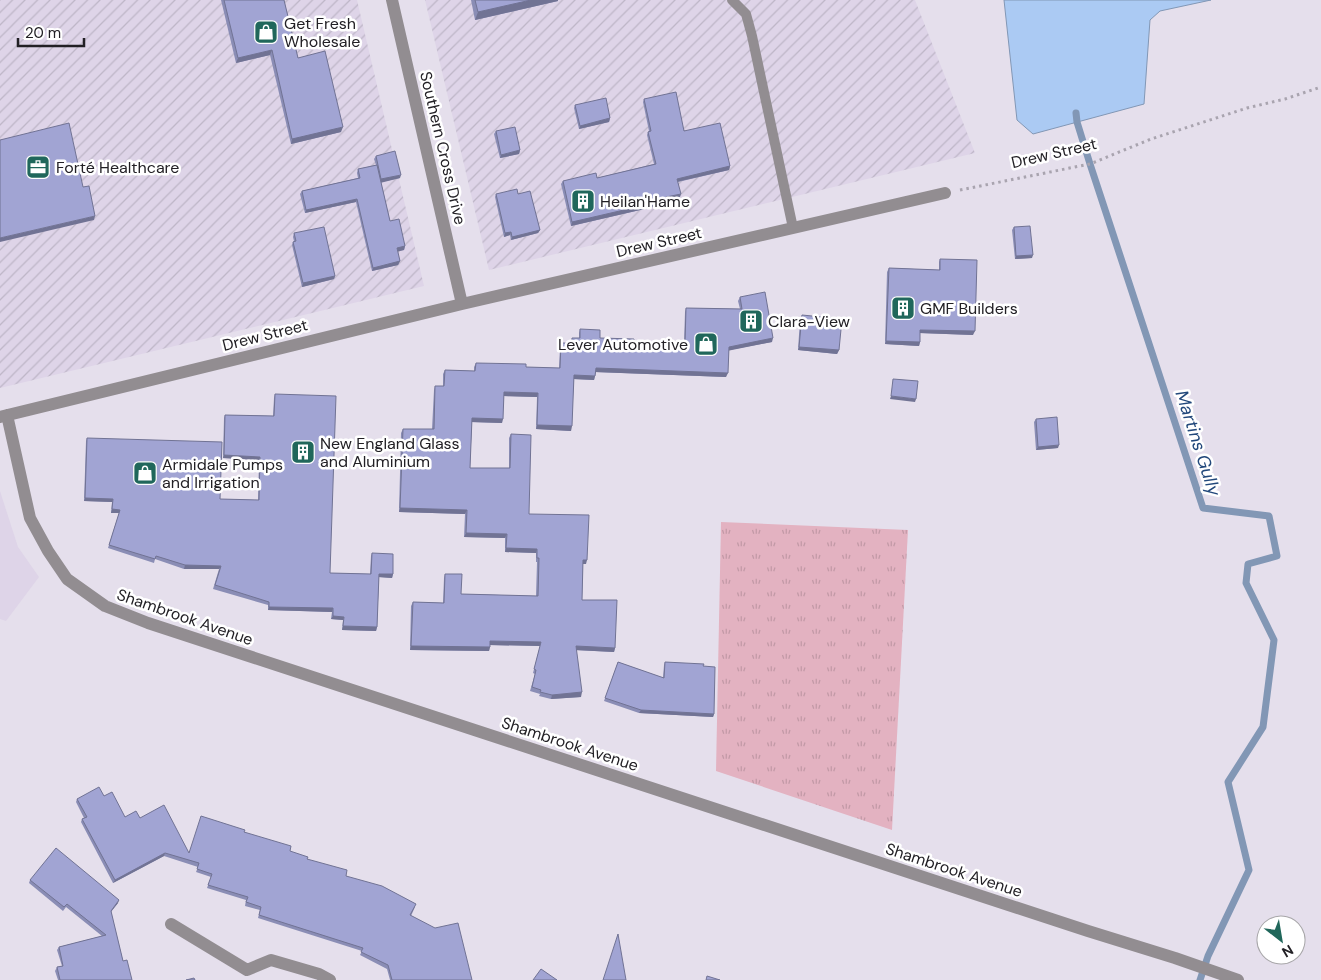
<svg xmlns="http://www.w3.org/2000/svg" width="1321" height="980" font-family="'DM Sans',sans-serif">
	<style>
		.built { fill: #ded4e8 }
		.industrial { fill: url(#industrial-furrows) }
		.park { fill: url(#park-tufts) }
		.water { fill: #abcaf3; stroke: #8297b5 }
		.lines { fill: none; stroke-linecap: round; stroke-linejoin: round }
		.stream { stroke: #8297b5; stroke-width: 7 }
		.path { stroke: #a9a4af; stroke-width: 3; stroke-dasharray: 2.5 4; stroke-linecap: butt }
		.lane { stroke: #928d91; stroke-width: 10 }
		.street { stroke: #928d91; stroke-width: 12 }
		.wall { fill: #8a8db5 }
		.shaded-wall { fill: #717394 }
		.building { fill: #a1a4d3; stroke: #717394 }
		.labels { text-anchor: middle; dominant-baseline: central; stroke-width: 5; stroke-linejoin: round; paint-order: stroke }
		.poi-label { font-size: 16px; fill: #222025; stroke: #fff; text-anchor: start }
		.street-label { font-size: 16px; fill: #222025; stroke: #fff }
		.water-label { font-size: 18px; font-style: italic; fill: #22487b; stroke: #fff }
	</style>
	<defs>
		<pattern id="industrial-furrows" width="10" height="10" patternUnits="userSpaceOnUse" patternTransform="scale(1.25)"><rect width="10" height="10" fill="#ded4e8"/><path d="M-1 1l2-2M0 10L10 0M9 11l2-2" fill="none" stroke="#beb6c7"/></pattern>
		<pattern id="park-tufts" width="24" height="20" patternUnits="userSpaceOnUse" patternTransform="scale(1.25)"><rect width="24" height="20" fill="#e3b2c1"/><path d="M3 7l-1-3M5 7V3M7 7l1-3M15 17l-1-3M17 17v-4M19 17l1-3" fill="none" stroke="#c299a6"/></pattern>
	</defs>
	<rect width="100%" height="100%" fill="#e5dfec"/>
	<!-- built -->
	<path class="built" d="M0,491L18,547L39,577L6,621L0,619Z"/>
	<!-- industrial -->
	<path class="industrial" d="M0,0H357L424,286L0,388Z
		M425,0H915L975,153L489,270Z"/>
	<!-- park -->
	<path class="park" d="M721,522L908,530L892,830L716,771Z"/>
	<!-- water -->
	<path class="water" d="M1004,0H1211L1160,11L1150,20L1144,104L1033,134L1017,120Z"/>
	<g class="lines">
		<!-- stream -->
		<path class="stream" d="M1076,113L1077,122L1090,164L1203,508L1269,516L1277,556L1248,564L1246,583L1274,640L1263,727L1228,782L1249,870L1208,956L1200,980"/>
		<!-- path -->
		<path class="path" d="M960,190L1090,164L1151,139L1247,108L1285,99L1321,87"/>
		<!-- lane -->
		<path class="lane" d="M732,0L746,14L752,36L793,228"/>
		<!-- street -->
		<path class="street" d="M392,0L462,304
			M7,415L30,518L48,551L67,579L105,606L148,623L1088,931L1175,958L1238,980
			M0,417L462,304L945,193
			M171,924L247,970
			M247,970L271,960L319,974L330,980"/>
	</g>
	<!-- wall -->
	<path class="wall" d="M221,0H284L298,58L341,132L291,144L270,55L236,63Z
		M471,0H558V1L475,20Z
		M644,99L730,166L729,170L678,182L680,197L667,200L666,204L571,226L561,184L563,181L597,178L654,164L647,135L648,132L649,131L643,102Z
		M575,105L610,118L609,122L579,129L574,108Z
		M496,131L520,150L519,154L500,158L494,134Z
		M376,156L400,178L381,182L390,221L405,246L404,250L397,251L400,261L398,265L372,271L356,202L305,213L300,194L302,191L358,178L357,173L358,169L376,165L374,159Z
		M496,194H518L540,230L538,233L511,240L510,235L504,237L495,197Z
		M1014,227L1032,258L1015,259L1012,230Z
		M294,233L335,276L334,279L302,287L292,245L293,242L294,241L293,237Z
		M940,259L973,335L920,333V342L919,346L885,344L887,272L889,268L939,270V262Z
		M740,297L772,342L729,350L726,377L596,372L594,380L574,379L571,431L536,429L537,397L504,396L502,423L472,422L470,468H509V438L511,434L529,514L586,564H583L582,600L615,648L614,652L576,650L581,697L551,699L539,696L540,694L530,691L535,674L533,673L540,646L490,645L489,651L410,650L411,606L413,602L443,603L444,578L445,574L461,594L536,596L537,562H536V553L505,552V538L464,537L465,514L399,512L401,433L403,429H432L434,390L435,386H443V374L445,370L474,371V367L476,363L526,367L559,368L560,347L561,343H570L572,338H579V333L580,329L600,338L634,342L684,343L685,312L686,308L740,309L738,301Z
		M802,315L839,350L837,354L798,350L800,319Z
		M275,394L330,573L370,574L371,556L372,553L393,574L392,578L379,577L377,627L376,631L342,630L343,620L331,619L332,612L268,610V605L213,589L219,569H184L155,559L154,563L108,548L119,513H111L112,502L84,501L86,441L87,438L220,499L258,500L259,460L223,458L224,418L225,415L273,416L274,398Z
		M1036,419L1058,448L1036,450L1034,422Z
		M618,662L663,678L664,665L665,662L703,666L714,714L713,717L639,713L604,701Z
		M104,796L125,817L140,818L189,853L244,832L307,859L415,907L411,916L472,980H390L387,969L360,955L362,951L258,918L260,910L245,906L246,900L207,888L211,877L196,872L198,867L164,856L113,883L81,822L82,819L84,818L76,802L77,799Z
		M30,880L118,903L111,912L123,961L132,980H58L55,971L57,967L62,966L57,950L59,947L102,936L66,907L63,911L29,883Z"/>
	<!-- shaded-wall -->
	<path class="shaded-wall" d="M531,0H558V1L475,20L478,12Z
		M272,50L270,55L236,63L238,58Z
		M610,118L609,122L579,129L580,126Z
		M343,127L341,132L291,144L292,139Z
		M520,150L519,154L500,158L501,155Z
		M730,166L729,170L676,182L677,179Z
		M401,175L400,178L380,183L381,179Z
		M681,194L680,197L665,201L666,197Z
		M357,199L356,202L305,213L306,210Z
		M667,200L666,204L571,226L572,222Z
		M95,216L94,220L0,242V238Z
		M540,230L538,233L511,240L512,237Z
		M511,232L510,235L504,237L505,233Z
		M405,246L404,250L396,252L397,248Z
		M1033,255L1032,258L1015,259L1016,256Z
		M400,261L398,265L372,271L373,268Z
		M335,276L334,279L302,287L303,283Z
		M920,330L975,331L973,335L919,333Z
		M773,338L772,342L727,351L729,347Z
		M886,341L920,342L919,346L885,344Z
		M799,347L839,350L837,354L798,350Z
		M596,368L728,373L726,377L594,372Z
		M574,375L595,376L594,380L573,379Z
		M504,392L538,393L537,397L503,396Z
		M891,396L916,399L915,402L890,399Z
		M472,418L503,419L502,423L470,422Z
		M537,425L572,426L571,431L536,429Z
		M1059,445L1058,448L1036,450L1038,447Z
		M224,455L260,457L259,460L223,458Z
		M85,498L113,499L112,502L84,501Z
		M400,508L467,510L465,514L399,512Z
		M112,509L120,510L119,513H111Z
		M466,533L507,534L505,538L464,537Z
		M506,548L537,549L536,553L505,552Z
		M583,560H587L586,564H582Z
		M185,565L221,566L219,569H184Z
		M379,574H393L392,578L378,577Z
		M269,607L333,608L332,612L268,610Z
		M333,616L344,617L343,620L331,619Z
		M343,626L377,627L376,631L342,630Z
		M490,641L541,642L540,646L489,645Z
		M411,646L490,647L489,651L410,650Z
		M576,646L615,648L614,652L574,650Z
		M582,692L581,697L551,699L552,695Z
		M641,710L714,714L713,717L639,713Z
		M165,853L164,856L113,883L115,880Z
		M119,900L118,903L109,914L111,911Z"/>
	<!-- building -->
	<path class="building" d="M224,0H284L298,58L325,51L343,127L292,139L272,50L238,58Z
		M475,0H531L478,12Z
		M676,92L684,131L720,123L730,166L677,179L681,194L666,197L667,200L572,222L563,181L596,173L597,178L656,164L648,132L651,131L644,99Z
		M606,98L610,118L580,126L575,105Z
		M69,123L83,187L89,186L95,216L0,238V140Z
		M515,127L520,150L501,155L496,131Z
		M395,151L401,175L381,179L376,156Z
		M377,165L390,221L399,219L405,246L397,248L400,261L373,268L357,199L306,210L302,191L360,178L358,169Z
		M517,189L518,194L530,191L540,230L512,237L511,232L505,233L496,194Z
		M1030,226L1033,255L1016,256L1014,227Z
		M324,227L335,276L303,283L293,242L296,241L294,233Z
		M940,259L977,260L975,331L920,330V342L886,341L889,268L940,270Z
		M765,292L773,338L729,347L728,373L596,368L595,376L574,375L572,426L537,425L538,393L504,392L503,419L472,418L470,468H510L511,434L531,435L529,514L589,515L587,560H583L582,600H617L615,648L576,646L582,692L552,695L540,692L541,690L532,687L536,670L534,669L541,642L490,641V647L411,646L413,602L444,603L445,574H462L461,594L538,596L539,558H537V549L506,548L507,534L466,533L467,510L400,508L403,429H434L435,386H444L445,370L475,371L476,363L526,364V367L560,368L561,343H572V338H580V329L600,330V338L634,339V342L685,343L686,308L742,309L740,297Z
		M802,315L842,319L839,350L799,347Z
		M893,379L918,381L916,399L891,396Z
		M275,394L336,396L330,573L371,574L372,553L393,554V574H379L377,627L343,626L344,617L333,616V608L269,607V602L215,585L221,566L185,565L156,556L155,559L109,545L120,510L112,509L113,499L85,498L87,438L222,442L220,499L259,500L260,457L224,455L225,415L274,416Z
		M1057,417L1059,445L1038,447L1036,419Z
		M618,662L664,678L665,662L704,664L703,666L715,667L714,714L641,710L605,698Z
		M99,787L104,796L112,792L125,817L136,811L140,818L164,805L189,853L201,816L245,830L244,832L291,846L290,851L308,857L307,859L347,870L346,876L382,886L416,904L410,915L435,928L458,923L472,980H392L388,965L361,952L363,948L259,915L261,907L246,902L248,897L208,885L212,874L197,869L199,863L165,853L115,880L82,819L87,817L77,799Z
		M56,848L119,900L111,911L123,961L127,960L132,980H60L57,967L63,966L59,947L106,935L67,904L64,907L30,880Z
		M618,934L626,980H603Z
		M541,969L557,980H533Z
		M707,976L720,980H706Z
		M194,978L195,980H186Z"/>
	<!-- icons -->
	<defs>
		<g id="shop-square" transform="scale(1.25)"><rect x="-9" y="-9" width="18" height="18" rx="4" fill="#20675b" stroke="#fff"/><path d="M-5-2.5h2.3a2.7 3.5 0 0 1 5.4 0H5L5.5 6h-11ZM-1.5-2.5h3a1.5 2.3 0 0 0-3 0Z" fill="#fff"/></g>
		<g id="office-square" transform="scale(1.25)"><rect x="-9" y="-9" width="18" height="18" rx="4" fill="#20675b" stroke="#fff"/><path d="M-6-3h4V-5.5h4V-3h4V5H-6ZM-1-4.5V-3h2v-1.5ZM-6 0V1H6V0Z" fill="#fff"/></g>
		<g id="building-square" transform="scale(1.25)"><rect x="-9" y="-9" width="18" height="18" rx="4" fill="#20675b" stroke="#fff"/><path d="M-4-6H4V6H1V3H-1V6H-4ZM-2.5-4.3h1.7v1.8h-1.7ZM.8-4.3h1.7v1.8H.8ZM-2.5-1h1.7V.8h-1.7ZM.8-1h1.7V.8H.8Z" fill="#fff"/></g>
	</defs>
	<g fill-rule="evenodd">
		<use href="#shop-square" x="266" y="32"/>
		<use href="#office-square" x="38" y="167"/>
		<use href="#building-square" x="583" y="201"/>
		<use href="#building-square" x="903" y="308"/>
		<use href="#building-square" x="751" y="321"/>
		<use href="#shop-square" x="706" y="344"/>
		<use href="#building-square" x="303" y="452"/>
		<use href="#shop-square" x="145" y="473"/>
	</g>
	<g class="labels">
		<!-- poi labels -->
		<g class="poi-label">
			<text x="284" y="23">Get Fresh<tspan x="284" dy="18">Wholesale</tspan></text>
			<text x="56" y="167">Forté Healthcare</text>
			<text x="600" y="201">Heilan'Hame</text>
			<text x="920" y="308">GMF Builders</text>
			<text x="768" y="321">Clara-View</text>
			<text x="688" y="344" text-anchor="end">Lever Automotive</text>
			<text x="320" y="443">New England Glass<tspan x="320" dy="18">and Aluminium</tspan></text>
			<text x="162" y="464">Armidale Pumps<tspan x="162" dy="18">and Irrigation</tspan></text>
		</g>
		<!-- street labels -->
		<g class="street-label">
			<text transform="translate(443 148) rotate(77)">Southern Cross Drive</text>
			<text transform="translate(1054 153) rotate(-13)">Drew Street</text>
			<text transform="translate(659 242) rotate(-13)">Drew Street</text>
			<text transform="translate(265 335) rotate(-14)">Drew Street</text>
			<text transform="translate(185 617) rotate(19)">Shambrook Avenue</text>
			<text transform="translate(570 744) rotate(18)">Shambrook Avenue</text>
			<text transform="translate(954 870) rotate(18)">Shambrook Avenue</text>
		</g>
		<!-- water labels -->
		<g class="water-label">
			<text transform="translate(1198 443) rotate(72)">Martins Gully</text>
		</g>
	</g>
	<!-- north arrow -->
	<g transform="translate(1281 940) rotate(149)"><circle r="24" fill="#ffffff" stroke="#a7a6a8"/>
	<path d="M0-4L9 19L0 12L-9 19Z" fill="#20675b"/>
	<text y="-8" font-size="14" font-weight="bold" text-anchor="middle" fill="#222025">N</text>
	</g>
	<!-- scale -->
	<path d="M18 38v8h66v-8" fill="none" stroke="#222025" stroke-width="2.5"/>
	<text x="25" y="38" font-size="15" fill="#222025" stroke="#ffffff" stroke-width="4" paint-order="stroke">20 m</text>
</svg>
